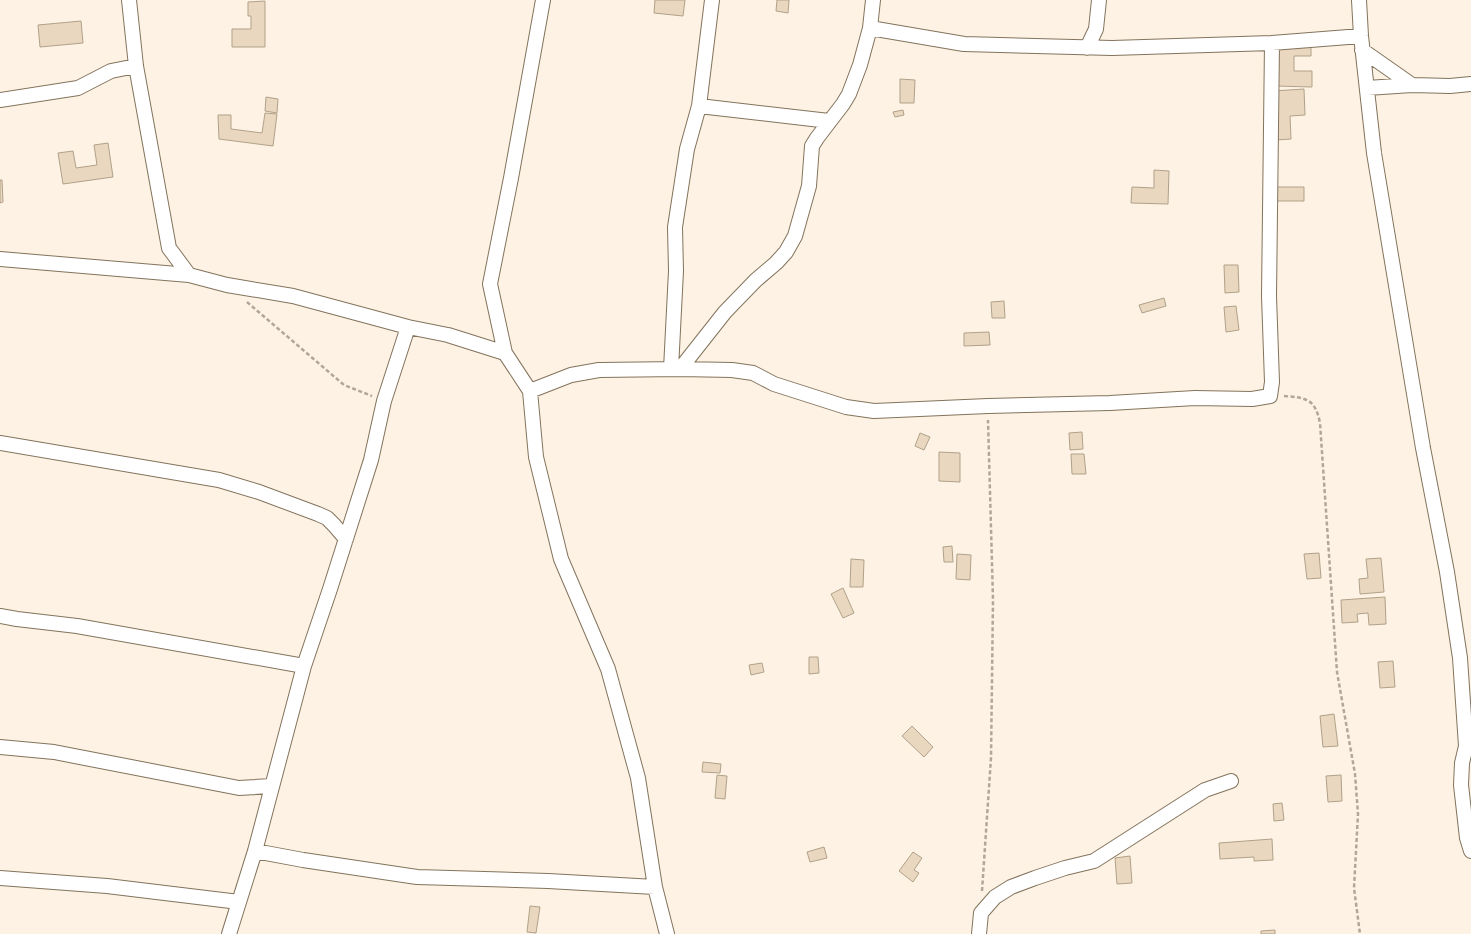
<svg xmlns="http://www.w3.org/2000/svg" width="1471" height="934" font-family="Inter,sans-serif">
	<style>
		.building { fill: #e9d8bf; stroke: #b1a189 }
		.lines { fill: none; stroke-linecap: round; stroke-linejoin: round }
		.street-casing { stroke: #83735d; stroke-width: 16 }
		.path { stroke: #b0a79a; stroke-width: 2.5; stroke-dasharray: 4 2.5; stroke-linecap: butt }
		.street { stroke: #fff; stroke-width: 14 }
	</style>
	<rect width="100%" height="100%" fill="#fdf2e3"/>
	<!-- building -->
	<path class="building" d="M655,0H685L683,16L654,13Z
		M777,0H789L788,13L776,11Z
		M265,1V47H232V29H251V16H248V2Z
		M81,21L83,43L40,47L38,25Z
		M1276,44H1311V56H1294V71H1312V87L1276,86Z
		M900,79L915,80L914,103H900Z
		M1304,89L1305,115L1290,116L1291,139L1276,140L1273,91Z
		M266,97L278,99L277,113L265,111Z
		M903,110L904,115L895,117L893,112Z
		M265,113L277,114L273,146L219,139L218,115H231V129L262,133Z
		M108,143L113,177L63,184L58,153L73,151L76,168L97,165L94,145Z
		M1154,170L1169,171L1168,204L1131,203L1132,187L1154,188Z
		M0,180H2L3,202L0,203Z
		M1277,187H1304V201H1277Z
		M1224,265H1238L1239,292L1225,293Z
		M1164,298L1166,306L1142,313L1139,305Z
		M1004,301L1005,318H992L991,302Z
		M1236,306L1239,330L1226,332L1224,307Z
		M989,332L990,345L964,346V333Z
		M1082,432L1083,449L1070,450L1069,433Z
		M920,433L930,437L924,450L915,446Z
		M939,452L960,453V482L939,481Z
		M1071,454H1084L1086,474H1072Z
		M952,546L953,562H944L943,547Z
		M1319,553L1321,578L1307,579L1304,554Z
		M957,554L971,555L970,580L956,579Z
		M1381,558L1384,592L1360,594L1359,579L1368,578L1366,559Z
		M851,559L864,560L863,587H850Z
		M843,588L854,613L843,618L831,594Z
		M1385,597L1386,624L1369,625L1368,613L1357,614L1358,622L1342,623L1341,600Z
		M809,657H818L819,673L809,674Z
		M1393,661L1395,687L1380,688L1378,662Z
		M762,663L764,672L751,675L749,665Z
		M1334,714L1338,746L1323,747L1320,716Z
		M912,726L933,747L924,757L902,736Z
		M703,762L721,764L720,773L702,772Z
		M717,775L727,776L725,799L715,798Z
		M1341,775L1342,801L1328,802L1326,776Z
		M1282,803L1284,820L1274,821L1273,804Z
		M1272,839L1273,860L1254,861V857L1220,859L1219,843Z
		M824,847L827,858L810,862L807,852Z
		M913,852L922,858L914,870L919,873L913,882L899,871Z
		M1130,856L1132,883L1117,884L1115,858Z
		M530,906L540,907L536,933L527,932Z
		M1275,930V934H1261V931Z"/>
	<g class="lines">
		<!-- street casing -->
		<g class="street-casing">
			<path id="street" d="M129,0L136,66L169,248L189,275
				M543,0L511,178L490,284L505,353L530,391L536,457L561,559L608,669L638,778L655,887L667,934
				M1359,0L1361,36L1374,153L1423,448L1447,572L1460,658L1466,746L1462,763L1461,785L1467,838L1471,851
				M870,28L964,44L1112,48L1272,43L1361,36
				M1087,48L1096,29L1099,0
				M1362,50L1412,85
				M1367,88L1412,85L1450,86L1471,84
				M0,100L78,88L111,71L136,66
				M699,106L829,121
				M0,259L189,275L227,285L293,296L408,327L448,335L505,353
				M671,369L676,271L675,227L687,149L699,106L712,0
				M680,369L725,312L756,280L776,263L786,252L795,236L809,186L812,146L817,138L843,104L849,94L860,65L870,28L873,0
				M530,391L571,375L599,370L680,369L732,370L753,373L774,384L846,407L874,411L988,406L1110,403L1195,398L1252,399L1270,396L1272,382L1269,296L1272,43
				M0,443L219,480L259,492L318,514L327,518L334,525L346,539
				M0,616L17,619L77,626L304,666
				M0,747L54,752L239,788L271,786
				M255,851L303,860L417,877L548,881L655,887
				M0,878L107,886L239,902
				M229,934L255,851L304,666L330,589L371,460L384,401L408,327
				M979,934L981,913L995,897L1011,887L1035,878L1065,868L1094,861L1205,790L1231,781"/>
		</g>
		<!-- path -->
		<path class="path" d="M247,302L344,385L372,396
			M1284,396C1306,398 1315,398 1320,423L1337,672L1355,774L1358,814L1354,888L1360,934
			M982,891L991,758L993,600L988,420"/>
		<!-- street -->
		<use href="#street" class="street"/>
	</g>
</svg>
